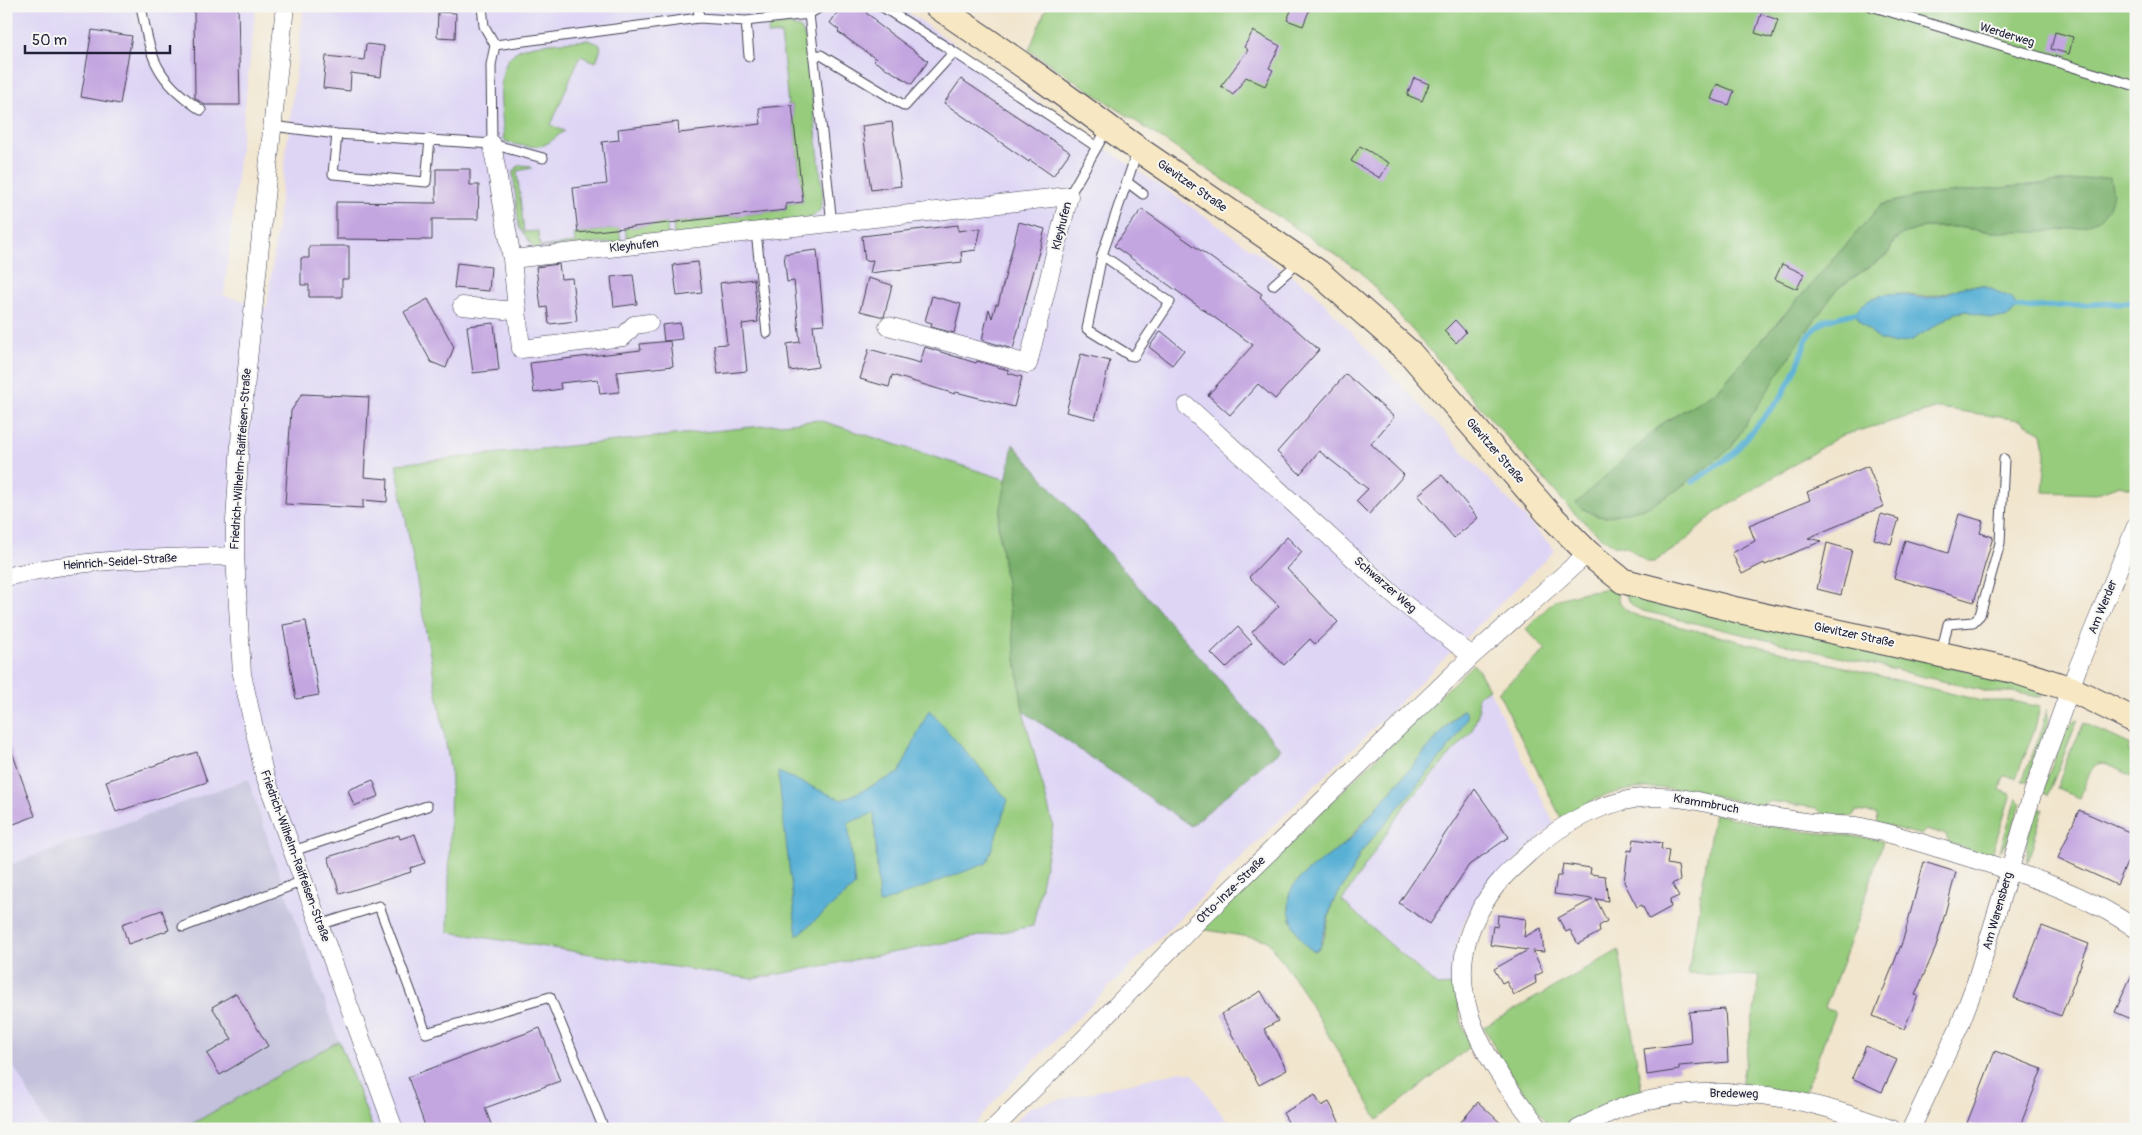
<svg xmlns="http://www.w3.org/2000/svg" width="2142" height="1135" font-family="Pangolin,sans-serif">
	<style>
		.built { fill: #ded5f5 }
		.industrial { fill: #c3c1db }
		.green { fill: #97cc7d; stroke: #5c775c; fill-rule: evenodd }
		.forest { fill: #79b06c; stroke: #4e6954 }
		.water { fill: #58b0d5; stroke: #3d6988 }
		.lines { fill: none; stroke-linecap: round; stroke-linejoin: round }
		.stream { stroke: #58b0d5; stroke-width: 5.5 }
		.building { fill: #c3a5e0 }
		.service-casing { stroke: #413f51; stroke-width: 11 }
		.minor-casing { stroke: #413f51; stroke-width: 19 }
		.secondary-casing { stroke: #413f51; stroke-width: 27 }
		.service { stroke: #fff; stroke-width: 9 }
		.minor { stroke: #fff; stroke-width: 18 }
		.secondary { stroke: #f7e8c3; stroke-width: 25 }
		.labels { text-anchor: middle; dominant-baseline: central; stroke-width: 4; stroke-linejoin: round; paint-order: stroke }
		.street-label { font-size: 12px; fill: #22223b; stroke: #f6f6f2 }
	</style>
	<rect width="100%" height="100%" fill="#f6f6f2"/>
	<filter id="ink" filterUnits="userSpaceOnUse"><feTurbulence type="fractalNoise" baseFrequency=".02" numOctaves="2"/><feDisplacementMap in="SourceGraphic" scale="10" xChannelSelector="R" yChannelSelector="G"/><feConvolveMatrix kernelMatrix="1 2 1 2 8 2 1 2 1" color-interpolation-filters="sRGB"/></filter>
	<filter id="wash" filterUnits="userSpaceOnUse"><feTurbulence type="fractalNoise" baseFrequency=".0096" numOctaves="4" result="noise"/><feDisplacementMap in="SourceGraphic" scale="20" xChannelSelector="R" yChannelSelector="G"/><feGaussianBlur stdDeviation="1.12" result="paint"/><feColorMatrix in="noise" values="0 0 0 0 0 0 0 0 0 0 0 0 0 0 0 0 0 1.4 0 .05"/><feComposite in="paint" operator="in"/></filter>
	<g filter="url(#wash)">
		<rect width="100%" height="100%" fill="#f1e5cd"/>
		<!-- built -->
		<path class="built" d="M6,6H256L224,295L162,279L267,307L304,6H899L1313,291L1555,550L1003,1091L971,1129H6Z
			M1489,689L1554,824L1482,891L1464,922L1455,950V985L1437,986L1341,901L1405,805L1472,731L1479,711L1477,697Z
			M1181,1071L1193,1074L1232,1129H1007L1030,1107Z"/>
		<!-- industrial -->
		<path class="industrial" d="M248,779L284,888L339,1041L183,1129H49L6,1053V866Z"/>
		<!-- green -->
		<path class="green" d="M1047,6H2136V489L2119,485L2095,494L2043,492L2046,455L2042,433L2019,420L1939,408L1840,436L1714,514L1683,543L1654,562H1647L1627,547L1614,545L1602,538L1573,512L1360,271L1029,50ZM2110,178L1994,232L1956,227H1925L1903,234L1894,241L1888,254L1838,288L1803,336L1606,517L1597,516L1581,508L1663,423L1718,390L1881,205L1917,196ZM1965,286H1984L1989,318L1967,311L1955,313L1912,340L1897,293C1927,299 1937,297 1965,286Z
			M788,24L801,29L806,40L823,196L820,210L813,217L773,224L766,221L732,224L727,229L674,236L673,223L786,210V204L803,202L792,105H788L781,34L767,35L769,27Z
			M588,40L599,44L601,48L596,62L580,56L551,125L564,131C558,135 551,142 544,145C535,148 512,146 504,140C503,115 491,64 519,50C534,42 570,42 588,40Z
			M520,165L530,166L532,168L517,171L524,232L538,231L540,247L575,243L574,234L619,228L621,242L534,248L519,227L513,173L517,167Z
			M667,223L668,237L627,241L625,228Z
			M819,420L1007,480L998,524L1023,711L1053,825L1033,926L753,979L448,932L451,772L396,464Z
			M1617,587C1616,605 1625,611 1641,617L1982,701H2013L2040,707L2035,728L2016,778L2004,776L2000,790L2011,794L1992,854L1986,855L1949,843L1946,835L1926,830L1921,835L1878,823L1877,814L1856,811L1852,817L1822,814L1817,808L1768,801L1761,807C1709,794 1651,777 1599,798C1586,804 1574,811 1561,818L1498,692L1546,650L1526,629L1555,600L1584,592Z
			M1624,592L2010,680L2039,692L2043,696L2037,697L2013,692H1989L1643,611C1633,607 1628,603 1624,592Z
			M1473,664L1479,671L1489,689L1477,697L1479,711L1472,731L1405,805L1342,901L1437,986L1455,985L1461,1022L1471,1046L1378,1120L1299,985L1267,940L1201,929ZM1463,710L1455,740L1360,853L1352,872L1332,904L1324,939L1320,947L1315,951L1291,920L1289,896L1297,882L1347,841L1459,712Z
			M2047,709L2049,723L2028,781H2022L2042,730Z
			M2076,719H2078L2048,795L2042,792L2063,736L2067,728Z
			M2084,723L2131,745L2128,751L2134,754L2136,750V779C2096,755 2095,756 2080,798L2057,789L2066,761Z
			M2016,798L2021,804L2007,843L2000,851Z
			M2037,809H2043L2028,862L2026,842Z
			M1714,813C1750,823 1785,830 1821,833C1842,835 1862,837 1883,841L1857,924L1825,1008L1835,1012L1804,1094L1741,1086L1760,976L1688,974Z
			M1619,950L1642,1093C1629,1096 1617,1099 1605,1106C1588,1114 1574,1127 1555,1127L1546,1122L1504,1065L1484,1027Z
			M339,1041L373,1129H183Z"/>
		<!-- forest -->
		<path class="forest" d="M2110,177L2113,193L2109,208L2099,220L2078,228L2045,232H1994L1956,227H1925L1903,234L1894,241L1888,254L1838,288L1803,336L1730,449L1677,490L1648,507L1606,517L1598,516L1581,508L1576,503L1663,423L1718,390L1881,205L1917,196Z
			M1013,444L1281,749L1191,826L1023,711L998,524Z"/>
		<!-- water -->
		<path class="water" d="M1965,286H1984L2012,298L2017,308L2006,318H1989L1967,311L1955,313L1912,340L1895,344L1880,340L1860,322L1855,313C1865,299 1882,292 1900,294C1907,295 1916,298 1923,298C1938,298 1952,291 1965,286Z
			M929,710L1008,800L987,863L879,904L874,813L848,823L855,886L797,936L778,772L842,800L899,773Z
			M1463,710L1466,712L1467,717L1455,740L1360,853L1352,872L1332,904L1320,947L1315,951C1300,948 1285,911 1289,896C1294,875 1331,856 1347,842C1360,829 1372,813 1384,799C1409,770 1434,741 1460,712Z"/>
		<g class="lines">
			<!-- stream -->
			<path class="stream" d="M2017,308L2136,302
				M1693,482L1733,454L1781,397L1797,367L1806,340L1814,329L1826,320L1855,313"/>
		</g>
		<g id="blocks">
			<!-- building -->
			<path class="building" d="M194,6H238L240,105H205L195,98Z
				M842,6H870L866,13L876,20L875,22L928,61L912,84L874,61L876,59L838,32L839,30L830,23Z
				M1293,6H1311L1303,26L1287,20Z
				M438,12L456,13L455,38L437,37Z
				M1761,14L1778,20L1772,38L1755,33Z
				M92,30L132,36L120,104L81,97Z
				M1253,31L1280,46L1269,68L1273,70L1265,86L1246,77L1233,95L1221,86L1248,50L1244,47Z
				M2055,32L2073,37L2069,54L2051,49Z
				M366,44L384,46L381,77L351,73L350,91L323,88L326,56L364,60Z
				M1414,78L1429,84L1422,101L1407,95Z
				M961,79L1070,152L1053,176L1030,160L1029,162L944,103Z
				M1717,84L1734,91L1729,105L1711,99Z
				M792,105L803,202L786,204V210L578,233L573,188L607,184L602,142L619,140L618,129L678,122L679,133L761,124L759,108Z
				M892,122L901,186L871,190L862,126Z
				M1360,146L1389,163L1380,178L1351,161Z
				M436,169H470V185H479L478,219H432V240L336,239V202L436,203Z
				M1142,209L1262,294L1260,297L1319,350L1275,399L1258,384L1230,415L1208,395L1253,345L1114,246Z
				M1019,222L1045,229L1013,349L982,340L989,309L992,318L996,304L998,305Z
				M958,225V231L981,228L976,250L961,252L962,262L870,273L873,260L865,261L862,236Z
				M309,246H349V279H342V297H309V285H301V258H309Z
				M817,250L824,324L813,325L818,367L790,371L787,344L800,342L794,281L787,282L784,254Z
				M698,262L702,293L677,296L673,265Z
				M457,263L491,267L489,291L454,288Z
				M559,264L561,279L572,278L577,321L549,324L547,307L541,308L536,267Z
				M1782,264L1804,274L1797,289L1775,279Z
				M633,275L637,304L614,307L611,277Z
				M868,278L892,285L884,317L860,311Z
				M754,279L758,322L742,324L747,371L718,374L714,345L727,344L720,283Z
				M932,296L961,304L954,333L931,327L932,323L925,321Z
				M428,299L454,347L446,368L431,362L404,312Z
				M1455,320L1466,332L1456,343L1444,331Z
				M494,323L499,370L473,373L467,326Z
				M680,323L682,339L664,341L662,325Z
				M1161,331L1184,350L1172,365L1149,347Z
				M670,341L673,366L617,372L619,392L600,394L598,379L560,383L561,389L534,393L530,363L641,350L640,344Z
				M925,347L976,363L977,361L1008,370V373L1022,377L1014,407L956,392L955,394L892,375L889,387L860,379L869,349L920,363Z
				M1081,354L1110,361L1095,419L1066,412Z
				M1346,374L1394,417L1371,444L1404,475L1369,514L1356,501L1368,489L1319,451L1300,474L1277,452Z
				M302,394L369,397L364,477L388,479L387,502L363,500V508L285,504L291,411Z
				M1868,466L1884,506L1808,538L1822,541L1765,565L1764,563L1742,574L1732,553L1755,541L1749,525L1810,500L1807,492Z
				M1442,475L1478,518L1454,538L1418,495Z
				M1881,514L1899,519L1891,544L1874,539Z
				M1959,514L1983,521L1980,533L1993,537L1974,602L1894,578L1905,540L1948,553Z
				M1287,537L1302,552L1287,569L1338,622L1315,644L1310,639L1284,665L1252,632L1279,606L1249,577Z
				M1827,543L1852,550L1841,595L1817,589Z
				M306,621L319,695L296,699L283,625Z
				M1238,627L1252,643L1226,668L1211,653Z
				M8,741L35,816L6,827V742Z
				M197,752L207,782L116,812L106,781Z
				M373,780L379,796L354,806L348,790Z
				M1475,789L1509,837L1469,865L1430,924L1399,903Z
				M2079,810L2136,835V843L2117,885L2058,858Z
				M415,834L425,863L410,868L411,872L340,894L328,857L399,835L400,839Z
				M1634,839L1662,843L1661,849L1669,850L1667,864L1678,866L1680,880L1672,884L1679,896L1670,900L1671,907L1649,919L1642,905L1637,907L1624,882L1628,850L1632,851Z
				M1924,862L1956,872L1936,947L1915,995L1918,996L1904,1029L1873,1016L1903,940Z
				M1563,864L1591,868L1590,874L1605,876L1608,901L1596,899L1607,921L1599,926L1600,932L1578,944L1570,930L1566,932L1558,918L1593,899L1554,894L1557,876H1561Z
				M162,910L169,930L128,944L122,924Z
				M1498,915L1526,919L1524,937L1541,928L1544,952L1533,951L1543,972L1535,976L1536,983L1514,995L1506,981L1502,983L1494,969L1528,950L1490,945L1493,926L1497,927Z
				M2042,926L2089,944L2061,1016L2014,998Z
				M2136,965V1021L2115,1012Z
				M1261,991L1278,1021L1264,1029L1287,1070L1259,1085L1221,1014Z
				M236,993L268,1046L220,1075L207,1054L232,1039L212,1007Z
				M1725,1009L1728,1062L1679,1066V1070L1647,1075L1644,1049L1691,1043L1689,1012Z
				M540,1028L560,1081L485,1108L493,1129H426L408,1077Z
				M1866,1046L1897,1060L1882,1092L1852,1078Z
				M1995,1051L2042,1069L2019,1129H1982L1967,1123Z
				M1315,1095L1321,1106L1329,1102L1343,1129H1292L1283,1113Z
				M1478,1102L1507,1129H1455Z"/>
		</g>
	</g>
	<g filter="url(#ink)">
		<use href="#blocks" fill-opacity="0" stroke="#413f51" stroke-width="1"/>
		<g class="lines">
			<!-- service casing -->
			<g class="service-casing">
				<path id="service" d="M141,6C151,60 155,78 201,110
					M482,6L484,26L495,45
					M881,6L954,52L1097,147
					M1871,6L2136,86
					M809,14L822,6
					M699,18L746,21L809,14L832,224
					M746,21L749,56
					M814,56L821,55L905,106L954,52
					M272,126L337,134L492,144L491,65L495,45L699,18L698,6
					M337,134L333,174L426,182L430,139
					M492,144L543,158
					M1127,182L1143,194
					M1069,196L1107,129
					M756,232L767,333
					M1102,255L1087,329L1129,355L1134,356L1170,302L1102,255L1137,152
					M1273,285L1299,262
					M1941,653L1948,624L1973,622L1980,615L2000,543L2004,459
					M293,851L427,806
					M319,925L379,906L426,1033L550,997L604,1129
					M183,927L303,881"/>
			</g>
			<!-- minor casing -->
			<g class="minor-casing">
				<path id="minor" d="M285,6L241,427L235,521V556L242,674L264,773L394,1129
					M492,144L512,259L521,349L623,337L634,325L649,323
					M512,259L1069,196L1028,364L888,326
					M462,306L504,310L517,309
					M1187,406L1398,599L1472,656
					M6,577C81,558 159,558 235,556
					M993,1129L1083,1040L1196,923L1472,656L1588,553
					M1540,1129C1491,1067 1434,993 1479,912C1486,900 1492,889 1501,880C1509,870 1520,862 1529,853C1563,822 1607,798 1655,797C1691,796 1724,808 1759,815C1780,818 1801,822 1822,824C1833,825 1844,825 1855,826C1886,831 1915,841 1944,850C2010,870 2079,889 2136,929
					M1578,1129C1595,1120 1612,1110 1630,1105C1721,1079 1806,1097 1891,1129
					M1911,1129L1959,1027L1975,985L2032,795L2078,667L2136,526"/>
			</g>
			<!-- secondary casing -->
			<g class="secondary-casing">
				<path id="secondary" d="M937,6L1027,68L1138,149L1318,272L1410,353L1548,513L1588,553L1623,581L1737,610L2012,670L2071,689L2136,721"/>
			</g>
			<!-- service -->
			<use href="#service" class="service"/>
			<!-- minor -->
			<use href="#minor" class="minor"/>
			<!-- secondary -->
			<use href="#secondary" class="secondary"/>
		</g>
	</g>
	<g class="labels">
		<!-- street labels -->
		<g class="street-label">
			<text transform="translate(2007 35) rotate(17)">Werderweg</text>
			<text transform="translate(1192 186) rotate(35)">Gievitzer Straße</text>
			<text transform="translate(1062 226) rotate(-76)">Kleyhufen</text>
			<text transform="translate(634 246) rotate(-6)">Kleyhufen</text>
			<text transform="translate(1495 451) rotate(49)">Gievitzer Straße</text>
			<text transform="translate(241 459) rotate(-86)">Friedrich-Wilhelm-Raiffeisen-Straße</text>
			<text transform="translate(120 562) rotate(-4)">Heinrich-Seidel-Straße</text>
			<text transform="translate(1385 585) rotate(41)">Schwarzer Weg</text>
			<text transform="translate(2103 607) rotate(-68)">Am Werder</text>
			<text transform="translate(1854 635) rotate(12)">Gievitzer Straße</text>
			<text transform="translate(1706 804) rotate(10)">Krammbruch</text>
			<text transform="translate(295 856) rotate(70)">Friedrich-Wilhelm-Raiffeisen-Straße</text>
			<text transform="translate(1231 890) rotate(-44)">Otto-Inze-Straße</text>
			<text transform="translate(1998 911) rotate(-74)">Am Warensberg</text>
			<text transform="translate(1734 1094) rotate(1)">Bredeweg</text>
		</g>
	</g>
	<!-- margin -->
	<rect width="2142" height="1135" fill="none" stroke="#f6f6f2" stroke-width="25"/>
	<!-- scale -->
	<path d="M25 45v8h145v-8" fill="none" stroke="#22223b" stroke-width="2.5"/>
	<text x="32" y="45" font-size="15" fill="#22223b" stroke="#f6f6f2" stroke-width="4" paint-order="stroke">50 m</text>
</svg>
